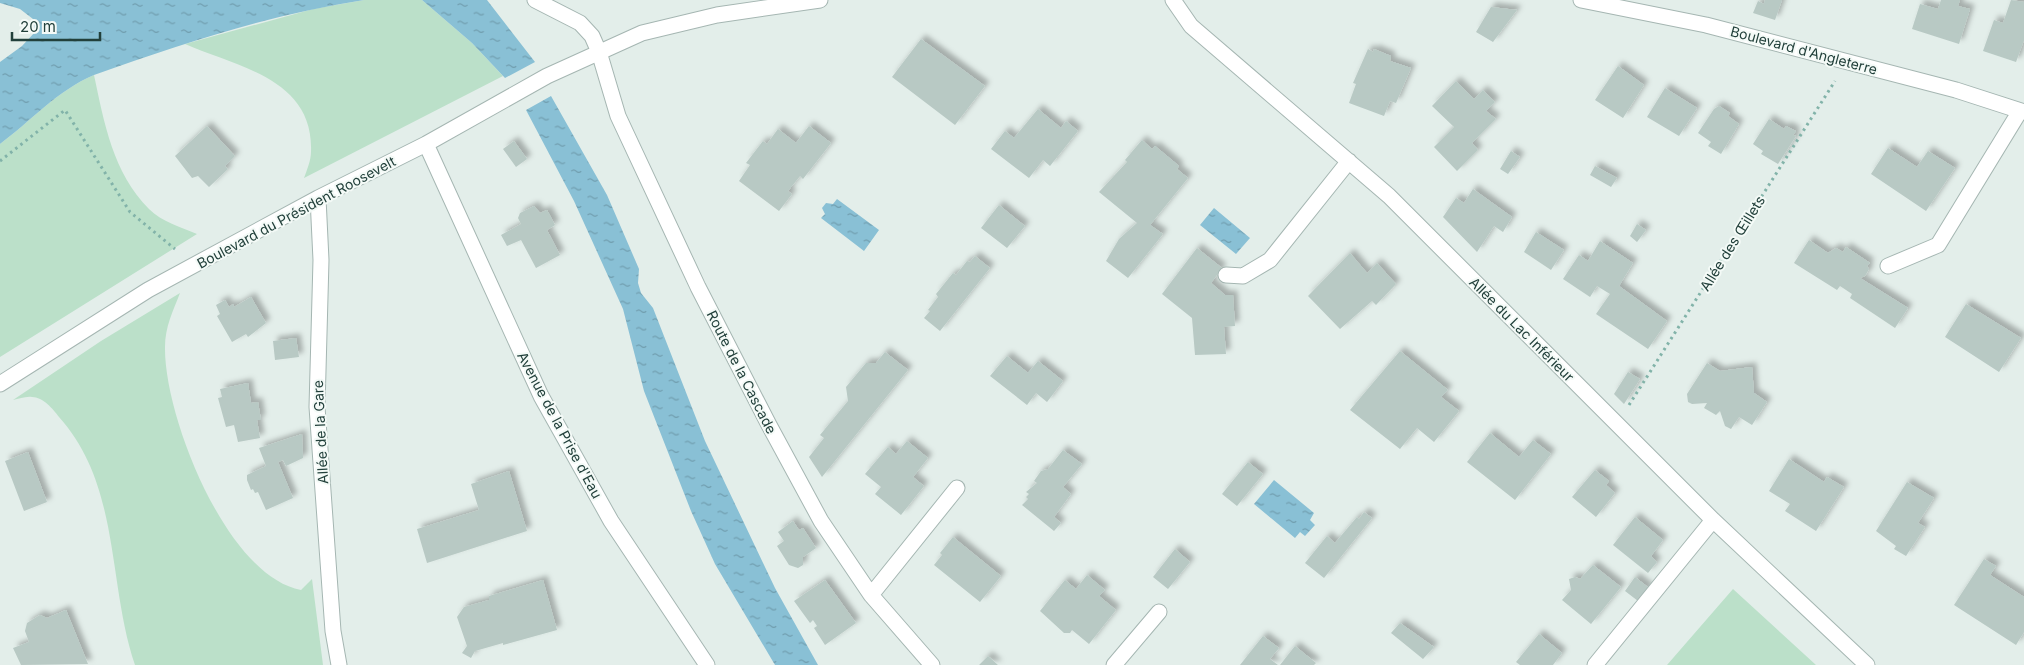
<svg xmlns="http://www.w3.org/2000/svg" width="2024" height="665" font-family="Inter,sans-serif">
	<style>
		.green { fill: #bbe0c9 }
		.water { fill: url(#water-ripples) }
		.building { fill: #b8c9c4; filter: url(#shadow) }
		.lines { fill: none; stroke-linecap: round; stroke-linejoin: round }
		.minor-casing { stroke: #a5b6b2; stroke-width: 17 }
		.path { stroke: #82b3a9; stroke-width: 3; stroke-dasharray: 2.5 4; stroke-linecap: butt }
		.minor { stroke: #fff; stroke-width: 15 }
		.labels { text-anchor: middle; dominant-baseline: central; stroke-width: 4; stroke-linejoin: round; paint-order: stroke }
		.street-label { font-size: 14px; fill: #22403b; stroke: #f4faf7 }
	</style>
	<defs>
		<pattern id="water-ripples" width="26" height="14" patternUnits="userSpaceOnUse" patternTransform="scale(1.25)"><rect width="26" height="14" fill="#89c0d5"/><path d="M2 4q2-2 4 0t4 0M15 11q2-2 4 0t4 0" fill="none" stroke="#709dae"/></pattern>
		<filter id="shadow"><feDropShadow dx="4.5" dy="-4.5" stdDeviation="2.5" flood-color="#0004"/></filter>
	</defs>
	<rect width="100%" height="100%" fill="#e3eeea"/>
	<!-- green -->
	<path class="green" d="M364,0H422L472,43L503,76L304,178C307,170 311,160 311,152C314,78 237,67 185,44L313,9Z
		M94,75C104,122 113,173 149,209C162,222 181,227 197,234L0,357V144C31,121 58,90 94,75Z
		M180,293C173,311 165,327 165,347C164,415 226,576 301,590L312,579L323,665H135C107,582 121,486 59,417C53,409 43,397 32,397C26,396 19,399 13,400L101,341Z
		M1733,589L1816,665H1667Z"/>
	<!-- water -->
	<path class="water" d="M0,0H364C272,14 181,44 94,75C58,90 31,121 0,144V62L22,46L35,32L33,19L20,9L0,3Z
		M422,0H487L535,62L505,78L472,43Z
		M551,96L607,195L639,269L638,283L641,293L653,308L705,441L775,588L818,665H775L715,564L691,511L644,391L623,309L574,201L526,110Z
		M837,199L879,230L864,251L821,218L825,214L822,208L826,203L833,204Z
		M1214,208L1250,238L1236,254L1200,225Z
		M1274,480L1314,513L1310,520L1315,525L1305,536L1300,532L1295,538L1254,504Z"/>
	<!-- building -->
	<path class="building" d="M1765,0H1782L1775,20L1753,13L1758,1L1764,4Z
		M1941,0H1960L1958,6L1970,9L1959,44L1912,29L1920,4L1938,9Z
		M2011,0L2024,2V40L2016,62L1983,51L1994,20L2003,23Z
		M1491,7L1517,10L1493,42L1476,32Z
		M921,39L985,86L955,125L892,77Z
		M1368,49L1373,52L1374,49L1391,56L1390,61L1411,68L1396,103L1390,101L1384,116L1349,103L1356,84L1353,83Z
		M1618,66L1644,85L1623,118L1595,100Z
		M1456,81L1474,99L1483,90L1495,102L1486,111L1496,119L1472,143L1478,150L1457,171L1434,147L1454,127L1432,106Z
		M1665,88L1697,108L1679,136L1647,117Z
		M1719,106L1730,113L1728,116L1739,124L1721,154L1708,146L1711,142L1698,133L1714,109Z
		M1038,109L1061,128L1066,121L1078,131L1050,166L1043,160L1029,178L991,149L1005,131L1014,138Z
		M1769,119L1784,129L1786,126L1796,131L1793,135L1796,136L1778,164L1761,154L1763,151L1753,144Z
		M207,126L235,156L225,166L228,169L209,187L198,176L192,178L175,156Z
		M809,126L831,143L803,179L800,176L788,191L792,194L779,211L739,181L750,165L746,163L763,141L767,144L778,129L796,143Z
		M1142,140L1152,149L1155,146L1179,166L1177,169L1188,178L1150,225L1163,234L1128,278L1106,261L1119,239L1137,223L1099,192L1127,162L1125,160Z
		M514,141L527,159L516,167L503,149Z
		M1888,148L1917,167L1928,151L1955,168L1926,211L1871,174Z
		M1511,151L1520,157L1508,174L1500,169Z
		M1595,166L1617,178L1611,187L1590,175Z
		M1473,189L1512,217L1503,232L1494,226L1477,252L1443,217L1456,198L1464,203Z
		M999,205L1025,226L1007,248L981,228Z
		M534,206L540,213L547,210L555,225L547,230L560,255L536,268L521,240L507,246L501,235L521,224L518,218L520,213Z
		M1637,224L1646,230L1637,242L1630,236Z
		M1536,232L1564,250L1551,270L1524,252Z
		M1809,240L1828,253L1836,248L1843,252L1846,247L1870,263L1867,266L1869,269L1865,276L1860,278L1908,308L1895,328L1850,298L1852,294L1840,286L1837,290L1794,263Z
		M1600,241L1633,263L1619,286L1667,321L1648,349L1596,314L1610,294L1597,286L1590,297L1563,279L1579,255L1588,261Z
		M1197,248L1222,268L1211,283L1225,295H1233L1235,326L1224,327L1226,354L1195,355L1192,318L1162,294Z
		M1350,253L1367,273L1377,263L1396,284L1376,305L1372,301L1340,329L1308,296Z
		M975,256L990,268L940,331L924,318L930,311L928,310L938,297L936,294L953,273L956,275L967,261L970,262Z
		M251,297L266,323L248,337L246,334L232,342L217,316L220,314L216,305L225,300L229,307L233,304L234,307Z
		M1966,304L2021,338L1999,372L1945,337Z
		M296,338L299,357L275,360L273,341Z
		M1400,351L1448,390L1441,397L1459,411L1434,442L1417,428L1400,449L1350,410Z
		M885,352L908,370L822,477L809,457L824,438L820,435L848,401L846,387L866,363H876Z
		M1007,356L1028,373L1038,361L1063,381L1047,402L1036,393L1027,405L990,376Z
		M1707,363L1720,371L1752,367L1754,393L1767,402L1752,425L1739,417L1731,429L1725,426L1720,411L1716,415L1704,408L1707,403L1692,404L1688,402L1687,394Z
		M1628,372L1640,379L1624,404L1614,394Z
		M248,383L251,403L258,402L261,420H257L260,438L238,442L234,425L226,427L218,398L222,397L220,389Z
		M1490,433L1519,457L1533,440L1551,454L1515,500L1467,462Z
		M302,434L303,458L286,466L283,460L278,462L293,498L266,510L258,492L255,493L253,489L251,490L247,480V475L266,466L259,448Z
		M907,441L928,458L913,477L924,486L901,515L875,494L881,487L865,474L888,447L896,454Z
		M1063,450L1082,464L1063,487L1071,494L1054,517L1061,523L1054,531L1022,505L1028,499L1026,497L1029,494L1026,492L1037,483L1034,481L1041,471L1048,469Z
		M28,452L47,502L24,511L5,461Z
		M1789,459L1824,482L1827,477L1844,487L1816,531L1785,511L1790,504L1769,491Z
		M1248,462L1263,474L1237,506L1222,494Z
		M1595,470L1609,481L1606,485L1615,493L1596,517L1572,497Z
		M509,471L527,531L427,563L417,529L479,510L471,484Z
		M1907,482L1934,498L1918,523L1925,527L1906,556L1894,549L1896,546L1876,531Z
		M1364,512L1372,518L1324,578L1305,563L1327,536L1335,543L1357,517L1359,519Z
		M1635,517L1663,540L1651,556L1657,562L1648,573L1613,545Z
		M793,521L799,530L803,528L816,548L803,557V565L798,568L789,565L777,546L784,541L778,532Z
		M953,537L1001,576L980,602L934,565L942,555L940,553Z
		M1175,549L1190,562L1168,589L1153,577Z
		M1984,559L1996,566L1990,575L2024,597V632L2016,645L1954,605Z
		M1593,565L1621,587L1591,624L1562,600L1571,590L1569,579L1575,577L1580,579Z
		M1087,575L1105,590L1099,596L1116,610L1089,644L1072,630L1070,633H1064L1040,611L1065,580L1076,589Z
		M1635,577L1649,588L1638,601L1625,591Z
		M543,580L557,630L503,645V643L475,651L471,658L462,653L467,646L457,617L464,607L489,600V596Z
		M825,580L856,623L825,645L814,628L817,626L813,620L810,623L794,601Z
		M66,610L88,664L21,665L13,648L29,642L25,631L27,623L40,615L47,618Z
		M1400,623L1434,647L1423,659L1391,633Z
		M1539,634L1562,653L1553,665H1520L1516,662Z
		M1263,636L1279,648L1270,659L1278,665H1240Z
		M1295,646L1316,663L1314,665H1280Z
		M988,656L998,665H979Z"/>
	<g class="lines">
		<!-- minor casing -->
		<g class="minor-casing">
			<path id="minor" d="M535,0L580,23L592,36L599,52L618,116L698,287L769,425L821,521L871,595L932,665
				M1173,0L1191,26L1389,196L1713,520L1867,665
				M1581,0L1706,25L1956,90L2024,112
				M426,144L541,396L611,521L707,665
				M318,198L321,260L317,407L333,631L339,665
				M1888,266L1938,245L2020,111
				M1226,275L1243,276L1270,260L1349,161
				M0,384L148,290L318,198L426,144L547,76L642,33L717,15L820,0
				M871,595L957,488
				M1114,665L1159,612
				M1595,665L1713,520"/>
		</g>
		<!-- path -->
		<path class="path" d="M0,161L65,110L130,212L175,249
			M1629,405L1835,81"/>
		<!-- minor -->
		<use href="#minor" class="minor"/>
	</g>
	<g class="labels">
		<!-- street labels -->
		<g class="street-label">
			<text transform="translate(1804 50) rotate(15)">Boulevard d'Angleterre</text>
			<text transform="translate(296 212) rotate(-28)">Boulevard du Président Roosevelt</text>
			<text transform="translate(1732 243) rotate(-58)">Allée des Œillets</text>
			<text transform="translate(1522 329) rotate(45)">Allée du Lac Inférieur</text>
			<text transform="translate(742 372) rotate(63)">Route de la Cascade</text>
			<text transform="translate(560 425) rotate(62)">Avenue de la Prise d'Eau</text>
			<text transform="translate(320 432) rotate(-93)">Allée de la Gare</text>
		</g>
	</g>
	<!-- scale -->
	<path d="M12 32v8h88v-8" fill="none" stroke="#22403b" stroke-width="2.5"/>
	<text x="20" y="32" font-size="15" fill="#22403b" stroke="#f4faf7" stroke-width="4" paint-order="stroke">20 m</text>
</svg>
